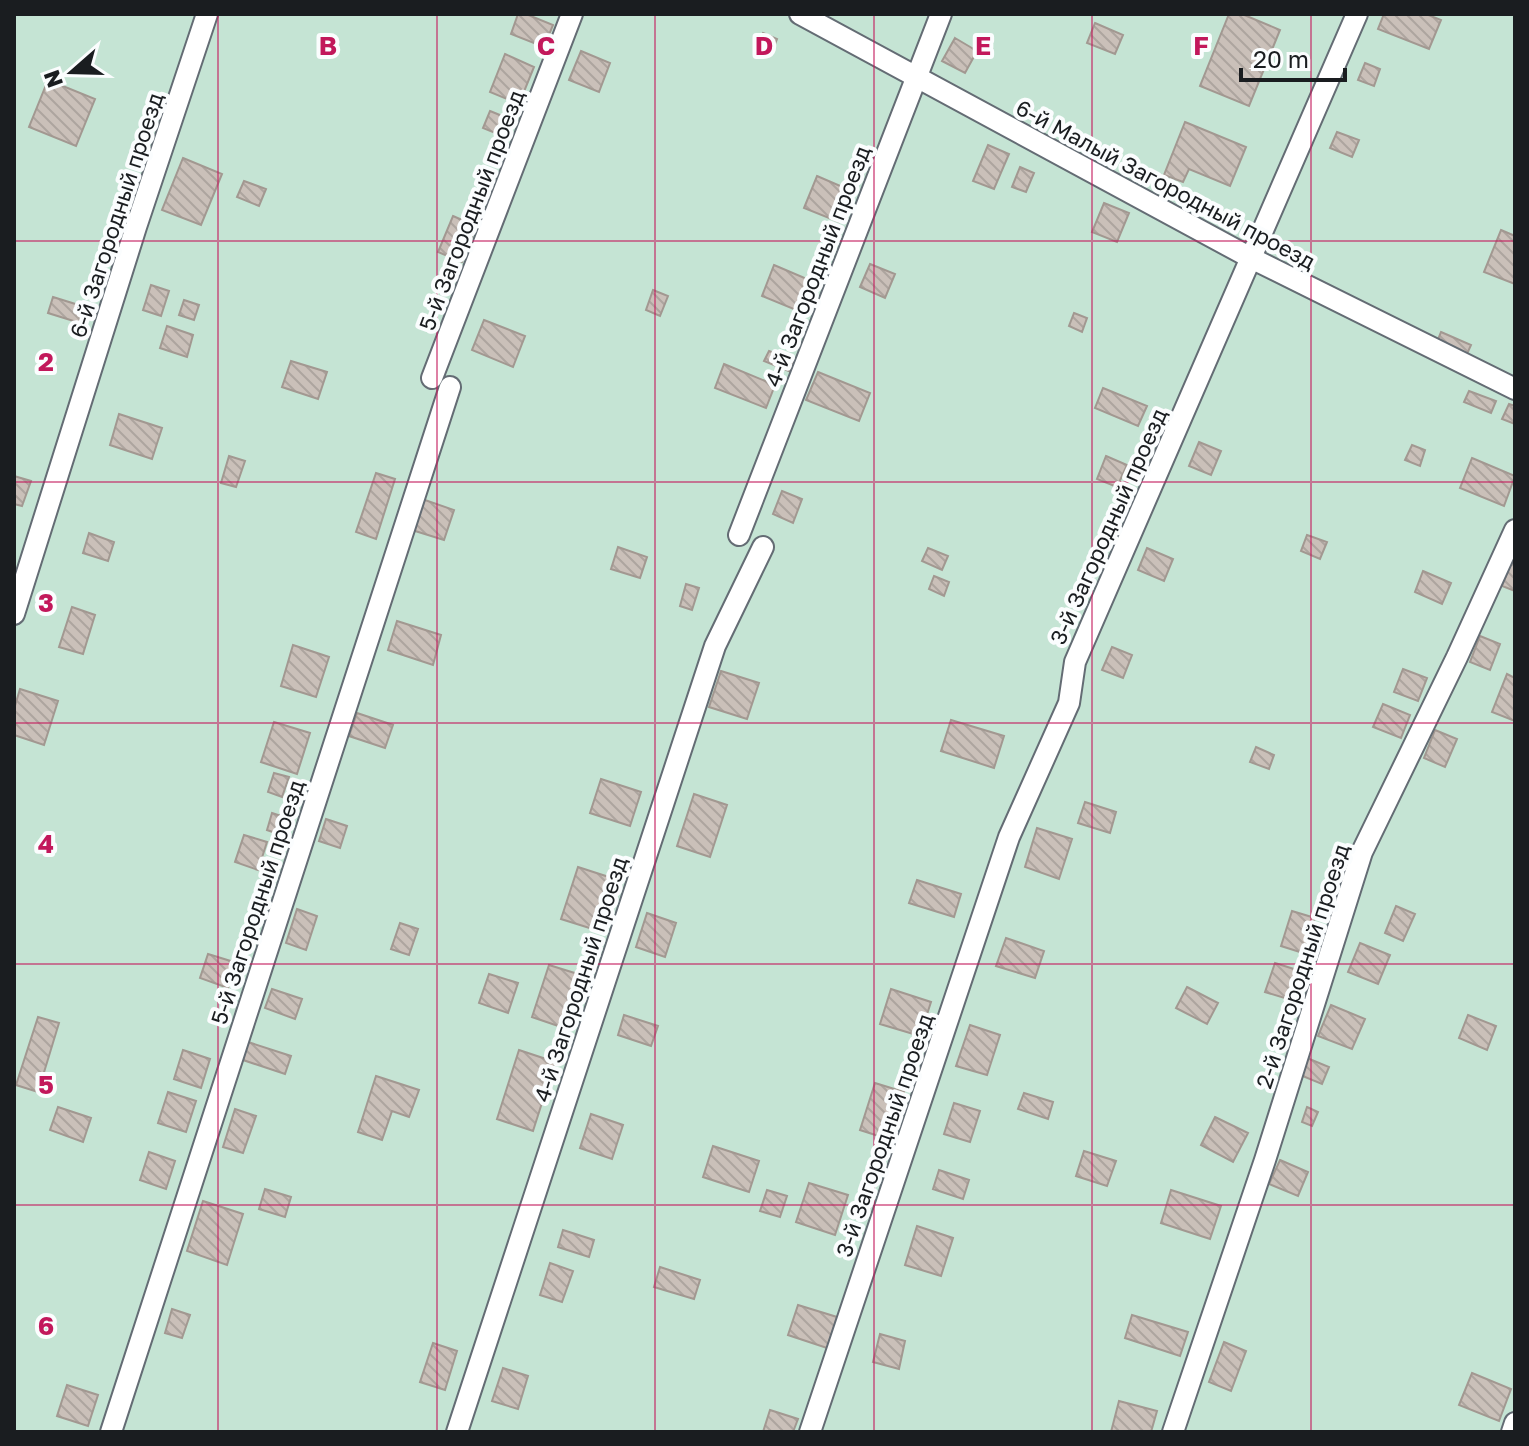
<svg xmlns="http://www.w3.org/2000/svg" width="1529" height="1446" font-family="'Golos Text',sans-serif">
	<style>
		.green { fill: #c5e4d4 }
		.building { fill: url(#building-back-hatch); stroke: #a29891; stroke-width: 2 }
		.lines { fill: none; stroke-linecap: round; stroke-linejoin: round }
		.service-casing { stroke: #646c74; stroke-width: 24 }
		.service { stroke: #fff; stroke-width: 20 }
		.grid { fill: none; stroke: #c2185b; stroke-width: 2; stroke-opacity: 0.55 }
		.labels { text-anchor: middle; dominant-baseline: central; stroke-width: 8; stroke-linejoin: round; paint-order: stroke }
		.street-label { font-size: 22px; fill: #1a1d20; stroke: #fbfdfe }
		.grid-label { font-size: 26px; text-anchor: middle; font-weight: bold; fill: #c2185b; stroke: #fbfdfe; stroke-width: 8; stroke-linejoin: round; paint-order: stroke }
	</style>
	<defs>
		<pattern id="building-back-hatch" width="6" height="6" patternUnits="userSpaceOnUse" patternTransform="scale(2)"><rect width="6" height="6" fill="#cac0b9"/><path d="M-1 5l2 2M0 0l6 6M5-1l2 2" fill="none" stroke="#ada59f"/></pattern>
	</defs>
	<rect width="100%" height="100%" fill="#e7f1f9"/>
	<!-- green -->
	<path class="green" d="M14,14H1515V1432H14Z"/>
	<!-- building -->
	<path class="building" d="M518,14H526L553,25L544,47L511,34Z
		M1229,14H1242L1280,30L1249,106L1200,86Z
		M1384,14H1426L1441,20L1429,49L1378,29Z
		M1095,23L1123,35L1115,54L1087,43Z
		M763,33L777,39L771,54L757,48Z
		M955,38L977,51L965,73L942,61Z
		M581,51L610,63L599,92L569,80Z
		M505,54L534,67L519,104L490,92Z
		M1365,63L1380,69L1374,86L1358,80Z
		M48,80L95,99L76,146L29,127Z
		M490,111L512,120L505,137L483,128Z
		M1185,122L1246,147L1230,186L1189,169L1183,182L1164,175Z
		M1337,132L1359,140L1352,157L1330,148Z
		M988,145L1009,154L994,189L973,181Z
		M183,158L222,174L201,225L162,210Z
		M1020,167L1034,173L1026,192L1012,187Z
		M817,176L852,191L839,222L804,208Z
		M244,181L266,189L259,206L237,197Z
		M1104,203L1129,213L1117,242L1092,232Z
		M453,216L476,226L462,262L438,252Z
		M1501,230L1515,236V284L1484,272Z
		M870,264L895,274L885,298L860,287Z
		M774,265L814,282L801,312L762,296Z
		M151,285L169,291L161,316L143,310Z
		M653,290L668,296L660,316L646,310Z
		M53,297L85,307L80,323L48,313Z
		M184,300L199,305L194,320L179,315Z
		M1074,313L1087,318L1082,332L1069,326Z
		M484,320L525,336L513,367L472,350Z
		M167,326L193,335L187,357L160,348Z
		M1441,332L1471,345L1467,354L1437,342Z
		M769,351L796,361L791,372L764,361Z
		M291,361L327,372L318,399L282,387Z
		M724,364L775,385L766,408L715,388Z
		M818,372L870,393L859,421L806,400Z
		M1103,388L1147,406L1138,426L1095,408Z
		M1469,391L1496,401L1491,413L1464,402Z
		M1509,404L1515,406V424L1502,419Z
		M119,414L162,428L152,459L110,445Z
		M1199,442L1221,451L1211,475L1189,466Z
		M1412,445L1425,450L1420,466L1405,460Z
		M229,456L245,461L236,487L221,483Z
		M1106,456L1127,465L1117,487L1097,479Z
		M1472,458L1515,476L1504,506L1460,488Z
		M376,473L395,479L376,539L356,532Z
		M14,476L31,481L22,506L14,504Z
		M782,491L802,499L793,523L773,514Z
		M422,499L454,510L444,540L412,530Z
		M89,533L114,542L108,561L83,553Z
		M1307,535L1327,542L1320,559L1301,551Z
		M618,547L647,557L640,578L611,569Z
		M928,548L948,556L942,570L922,561Z
		M1147,548L1173,559L1164,581L1138,570Z
		M1515,553V591L1502,586Z
		M1423,571L1451,583L1442,604L1415,592Z
		M934,576L949,582L944,596L929,589Z
		M686,584L699,588L692,610L680,606Z
		M72,607L95,615L83,654L59,647Z
		M397,621L441,635L433,665L388,650Z
		M1480,636L1500,644L1490,670L1470,662Z
		M293,645L329,657L316,697L281,686Z
		M1112,647L1132,655L1123,678L1102,670Z
		M1403,669L1427,678L1418,701L1394,692Z
		M721,671L759,683L747,719L709,707Z
		M1507,674L1515,678V721L1492,712Z
		M20,689L58,701L44,745L14,735V709Z
		M1383,704L1410,715L1401,738L1373,727Z
		M357,713L393,725L385,748L349,736Z
		M951,720L1004,736L994,768L941,751Z
		M274,722L310,733L297,774L261,762Z
		M1435,730L1457,739L1445,767L1424,758Z
		M1256,747L1274,755L1269,769L1250,762Z
		M274,773L289,777L282,797L268,792Z
		M601,779L641,792L630,826L590,813Z
		M694,794L727,805L710,857L677,846Z
		M1085,802L1116,812L1110,833L1078,823Z
		M272,813L293,820L287,837L267,830Z
		M326,819L347,826L340,848L319,841Z
		M1037,828L1072,839L1059,879L1025,867Z
		M244,835L267,842L258,870L235,862Z
		M578,867L615,879L599,931L561,919Z
		M917,880L961,894L954,917L909,903Z
		M1396,906L1415,914L1403,941L1385,933Z
		M297,909L317,916L306,950L286,943Z
		M1292,911L1315,918L1303,953L1281,946Z
		M647,913L676,923L665,957L636,947Z
		M400,923L418,929L409,955L391,949Z
		M1006,938L1044,951L1035,978L996,966Z
		M1360,943L1390,955L1378,984L1348,972Z
		M208,954L237,963L228,988L200,978Z
		M1275,963L1297,970L1288,999L1265,992Z
		M549,965L581,975L564,1028L532,1017Z
		M489,974L518,983L508,1013L479,1003Z
		M1187,987L1218,1003L1207,1024L1176,1008Z
		M272,989L302,999L295,1019L265,1008Z
		M891,989L931,1002L920,1036L880,1024Z
		M1331,1005L1365,1019L1352,1049L1318,1036Z
		M624,1015L658,1026L651,1046L618,1035Z
		M1468,1015L1496,1026L1487,1050L1459,1038Z
		M38,1017L59,1023L38,1092L16,1085Z
		M970,1025L1000,1035L987,1075L956,1066Z
		M248,1042L291,1056L285,1074L243,1060Z
		M183,1050L210,1059L201,1088L174,1079Z
		M519,1050L555,1062L533,1131L497,1119Z
		M1307,1058L1329,1067L1322,1084L1300,1075Z
		M376,1076L419,1090L409,1117L392,1111L382,1140L358,1132Z
		M875,1083L904,1092L888,1139L860,1130Z
		M168,1092L196,1101L186,1132L158,1123Z
		M1024,1093L1053,1102L1048,1119L1018,1109Z
		M954,1103L980,1111L970,1142L944,1134Z
		M58,1107L91,1118L83,1142L50,1130Z
		M1307,1107L1318,1112L1312,1126L1302,1122Z
		M235,1109L256,1116L243,1153L223,1147Z
		M591,1114L623,1125L612,1159L580,1148Z
		M1215,1117L1248,1133L1233,1162L1201,1145Z
		M713,1146L759,1161L749,1192L703,1177Z
		M1084,1151L1116,1161L1107,1186L1076,1176Z
		M149,1152L175,1161L166,1189L140,1180Z
		M1280,1160L1308,1172L1298,1196L1269,1184Z
		M939,1170L969,1180L963,1199L933,1189Z
		M809,1183L848,1195L835,1235L796,1222Z
		M265,1189L291,1197L285,1217L259,1209Z
		M767,1190L787,1196L780,1217L760,1211Z
		M1171,1190L1221,1206L1210,1239L1161,1223Z
		M203,1201L243,1214L227,1265L187,1251Z
		M917,1226L953,1238L941,1276L905,1265Z
		M563,1230L594,1240L589,1257L558,1247Z
		M550,1263L573,1271L562,1302L540,1295Z
		M660,1267L700,1280L694,1299L654,1287Z
		M798,1305L837,1317L827,1348L788,1335Z
		M172,1309L190,1315L182,1338L165,1333Z
		M1132,1315L1188,1332L1180,1356L1125,1338Z
		M880,1334L905,1341L899,1369L873,1362Z
		M1224,1342L1246,1351L1231,1391L1209,1382Z
		M433,1343L457,1351L445,1390L420,1382Z
		M503,1368L528,1376L518,1409L492,1401Z
		M1472,1373L1511,1389L1499,1421L1459,1405Z
		M67,1385L98,1395L88,1426L57,1416Z
		M1119,1401L1157,1411L1151,1432H1111Z
		M770,1410L798,1419L793,1432H763Z"/>
	<g class="lines">
		<!-- service casing -->
		<g class="service-casing">
			<path id="service" d="M800,14L1251,258L1515,389
				M432,378L572,14
				M739,535L941,14
				M14,614L136,227L207,14
				M111,1432L450,387
				M457,1432L715,646L763,547
				M810,1432L1009,837L1069,703L1075,662L1357,14
				M1173,1432L1265,1160L1362,852L1457,657L1515,530
				M1512,1432L1515,1423"/>
		</g>
		<!-- service -->
		<use href="#service" class="service"/>
	</g>
	<!-- grid -->
	<path class="grid" d="M218,14V1432M437,14V1432M655,14V1432M874,14V1432M1092,14V1432M1311,14V1432M14,241H1515M14,482H1515M14,723H1515M14,964H1515M14,1205H1515"/>
	<g class="labels">
		<!-- street labels -->
		<g class="street-label">
			<text transform="translate(1166 184) rotate(28)">6-й Малый Загородный проезд</text>
			<text transform="translate(471 210) rotate(-69)">5-й Загородный проезд</text>
			<text transform="translate(116 215) rotate(-72)">6-й Загородный проезд</text>
			<text transform="translate(817 266) rotate(-69)">4-й Загородный проезд</text>
			<text transform="translate(1108 526) rotate(-66)">3-й Загородный проезд</text>
			<text transform="translate(257 902) rotate(-72)">5-й Загородный проезд</text>
			<text transform="translate(1302 966) rotate(-72)">2-й Загородный проезд</text>
			<text transform="translate(580 979) rotate(-72)">4-й Загородный проезд</text>
			<text transform="translate(884 1135) rotate(-71)">3-й Загородный проезд</text>
		</g>
	</g>
	<g class="grid-label">
		<text x="328" y="55">B</text>
		<text x="546" y="55">C</text>
		<text x="764" y="55">D</text>
		<text x="983" y="55">E</text>
		<text x="1201" y="55">F</text>
		<text x="46" y="371">2</text>
		<text x="46" y="612">3</text>
		<text x="46" y="853">4</text>
		<text x="46" y="1094">5</text>
		<text x="46" y="1335">6</text>
	</g>
	<!-- border -->
	<rect width="1529" height="1446" fill="none" stroke="#1a1d20" stroke-width="32"/>
	<!-- north arrow -->
	<g transform="translate(72 72) rotate(250)" stroke="#fbfdfe" stroke-width="6" paint-order="stroke">
	<path d="M0-6L14 30L0 20L-14 30Z" fill="#1a1d20"/>
	<text y="-12" font-size="22" font-weight="bold" text-anchor="middle" fill="#1a1d20">N</text>
	</g>
	<!-- scale -->
	<path d="M1241 68v12h104v-12" fill="none" stroke="#1a1d20" stroke-width="4"/>
	<text x="1253" y="68" font-size="24" fill="#1a1d20" stroke="#fbfdfe" stroke-width="6" paint-order="stroke">20 m</text>
</svg>
